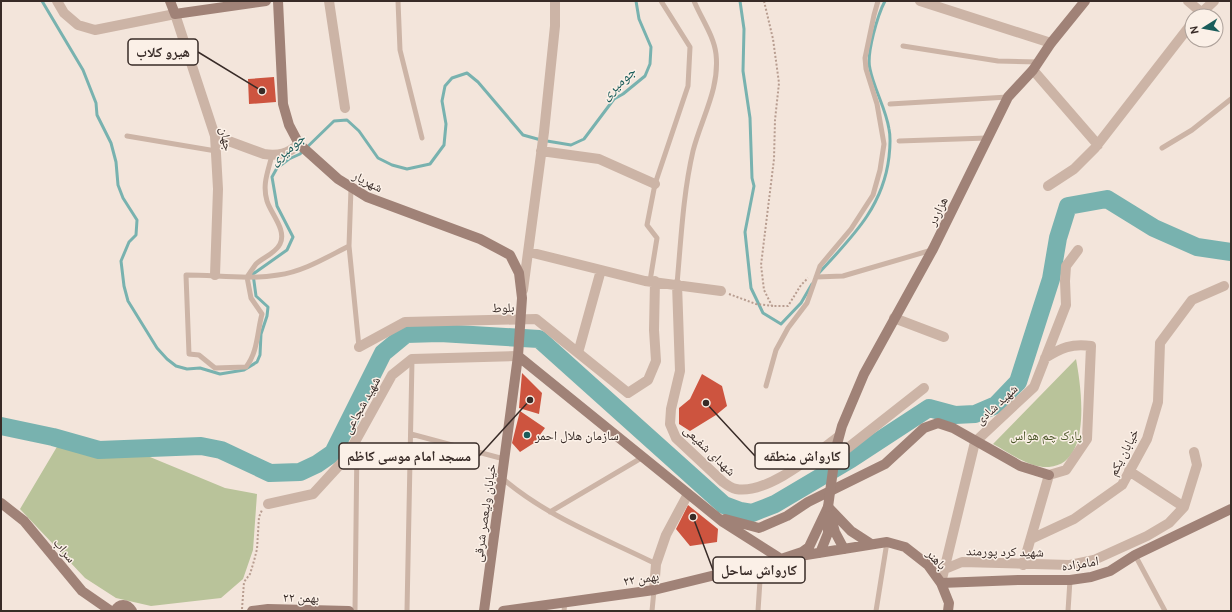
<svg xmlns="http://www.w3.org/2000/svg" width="1232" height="612" font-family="Cabin,'Noto Naskh Arabic',sans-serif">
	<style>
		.green { fill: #b9c39a }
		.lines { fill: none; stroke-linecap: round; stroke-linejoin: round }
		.stream { stroke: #78b2af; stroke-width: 3 }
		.river { stroke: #78b2af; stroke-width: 18 }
		.building { fill: #cd543f }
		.path { stroke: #b89d90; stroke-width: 2; stroke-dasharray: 2 2; stroke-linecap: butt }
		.lane { stroke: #ccb4a6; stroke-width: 5 }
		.street { stroke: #ccb4a6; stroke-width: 10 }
		.secondary { stroke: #a08277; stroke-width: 10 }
		.secondary-bridge { stroke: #a08277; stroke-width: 10 }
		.poi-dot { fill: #1a5c5a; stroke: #fbf0e7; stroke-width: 1.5 }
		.labels { text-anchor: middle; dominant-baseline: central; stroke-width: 3; stroke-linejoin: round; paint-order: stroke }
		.street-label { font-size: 13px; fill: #382b27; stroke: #fbf0e7 }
		.poi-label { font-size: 13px; fill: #382b27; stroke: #fbf0e7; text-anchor: start }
		.park-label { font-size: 13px; fill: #4b5729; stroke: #fbf0e7 }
		.water-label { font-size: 14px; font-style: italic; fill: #1a5c5a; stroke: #fbf0e7 }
		.leader { fill: none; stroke: #382b27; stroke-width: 1.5 }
		.callout-dot { fill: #382b27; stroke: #fbf0e7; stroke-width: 1.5 }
		.callout { fill: #fbf0e7; stroke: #382b27; stroke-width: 1.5 }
		.callout-label { font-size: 14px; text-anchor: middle; font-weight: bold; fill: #382b27 }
	</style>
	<rect width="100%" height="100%" fill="#f3e5db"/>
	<!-- green -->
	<path class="green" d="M1076,359C1081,386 1093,464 1049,467C1029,468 1010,453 993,444Z
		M61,440L150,457L225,488L257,494L253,550L243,579L221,598L151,606L116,598L85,578L20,509Z"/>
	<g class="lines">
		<!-- stream -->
		<path class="stream" d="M42,1L83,70L96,103L97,115L111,143L116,162L118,185L123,198L137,220L136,235L129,242L121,261L124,286L128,301L157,348L167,359L176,366L187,369L200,368L220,374L244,370L257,362L260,355L261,334L267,316L268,307L256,296L253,274L287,250L293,237L277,206L272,177L277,168L289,159L300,154L334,121L347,120L359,131L378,158L392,165L407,169L430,164L444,145L446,124L442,101L445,86L452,78L467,73L478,82L523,135L541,140L571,145L584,139L614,99L623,94L645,76L650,64L651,47L639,19L636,1
			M740,1L744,29L743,71L750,118L752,178L754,186L745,232L751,288L763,313L781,324L801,303L812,284
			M818,274C851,238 883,208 889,157C890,148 891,138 889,129C886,109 874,89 870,69C866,54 878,14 885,1"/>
		<!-- river -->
		<path class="river" d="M1,426L53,437L99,450L201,446L221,450L270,473L300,472L317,464L333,453L383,353L406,334L440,333L539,339L724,505L740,511L752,513L775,504L851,459L929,408L955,415L975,414L996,405L1018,382L1051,279L1058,238L1068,206L1107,199L1154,228L1197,247L1231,252"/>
	</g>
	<!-- building -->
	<path class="building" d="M274,77L276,102L249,104L248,79Z
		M522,373L542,393L539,414L519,408Z
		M702,374L722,386L727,406L716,415L690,431L679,424V408L690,399Z
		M520,411L545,428L534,443L520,452L512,443Z
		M688,505L718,529L717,542L690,546L676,529Z"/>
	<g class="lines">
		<!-- path -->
		<path class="path" d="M764,1L773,39L779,83L775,120L774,159L761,265L764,290L772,306H788L801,285L808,278
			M729,294L756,304L773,306
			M242,609L244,582L250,574L254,561L257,549L259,517L262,510"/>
		<!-- lane -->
		<path class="lane" d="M398,1L400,50L422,138
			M903,46L998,61L1039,62
			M890,104L1008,97
			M127,136L216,151
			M899,141L987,138
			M1162,148L1192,130L1231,99
			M272,155C268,172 262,184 267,201C271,214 287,230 280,244C275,254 263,257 256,264C253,268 250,273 247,277L251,298L262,314C257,332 258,352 246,367L215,368L199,355L189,354L186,275C216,275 248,280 278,275C303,272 327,257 349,246L351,188
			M349,246L359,347
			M816,277L843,276L932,250
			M650,281L657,238L647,225L655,184L688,86L690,47L661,1
			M677,284C681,240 683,194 693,151C701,119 720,89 716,54C714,36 701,18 694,1
			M766,386L776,350L788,328L807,303L820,266L851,229L873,195L880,170L884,144L877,104L866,69L865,58L874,15L878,1
			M411,434L504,459
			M502,478C547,517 604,538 656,564
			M550,512L643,457
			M1135,555L1165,611
			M355,611L357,443
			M407,611L412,360
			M564,611L565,602
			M652,611L654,590
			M758,611L761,565
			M876,611L887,542
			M1068,611L1070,580"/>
		<!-- street -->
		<path class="street" d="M57,1L64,13L78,25L95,30L175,14L215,136L218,189L215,275
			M329,1L345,108
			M920,1L1051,43
			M1188,1L1201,12
			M1198,16L1214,1
			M1033,70L1098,145
			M215,136L264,154C278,156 288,154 299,144
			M541,151L599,159L655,184
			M1048,186L1074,169L1095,148L1192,23
			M529,252L645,281L721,291
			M677,284L680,371L671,409L670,424L676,438L723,482C727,485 731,488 736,489C767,495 815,454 838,437
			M523,290L544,132L555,26V1
			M894,318L944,337
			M359,347L405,322L536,319L628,393L648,380L656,361L654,330L655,281
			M578,353L601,270
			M835,458L924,388
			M1129,471L1184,507
			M268,504L313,494L346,458L392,375L412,359L518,356
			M1031,539L1074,519L1122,485L1147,439L1158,402L1160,343L1192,300L1224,286
			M1023,565L1049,475L1066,470L1087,439L1091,346C1072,343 1061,348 1045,358
			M945,569L962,562L1070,565L1094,560L1147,536L1169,523L1184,507L1197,465L1194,452
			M941,583L975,442L1034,387L1066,305L1065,281L1066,266L1078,250
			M654,590L656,564L666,535L688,494"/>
		<!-- secondary -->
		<path class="secondary" d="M170,1L175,14L266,1
			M278,1L283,104L289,125L299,144L338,179L367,197L480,239L510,255L519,273L522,298L518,356L484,611
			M518,356L723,522L781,559L887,542L905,547L928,565L941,583L949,603L948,611
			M836,448L842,426L864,374L933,249L1008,97L1033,70L1051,43L1085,1
			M1,503L24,521L82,591L111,611
			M828,507L851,531L871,544
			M725,519L759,528L787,516L808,502L885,464L924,428L938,423L953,428L1020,466L1049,475
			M832,521L835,532L844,549
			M820,553L828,533V509
			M941,583L1019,580H1070L1091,577L1110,571L1135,555L1231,509
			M115,611C119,603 127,603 132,611
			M252,611L268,609L349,611
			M503,611L654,590L781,559L802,552L809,547L828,507"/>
		<!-- secondary-bridge -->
		<path class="secondary-bridge" d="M828,507L836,448"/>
	</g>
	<!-- markers -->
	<circle class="poi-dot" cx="527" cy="435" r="4"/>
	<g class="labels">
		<!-- street labels -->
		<g class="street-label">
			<text transform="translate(227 139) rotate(80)">جهان</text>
			<text transform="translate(368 181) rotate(27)">شهریار</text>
			<text transform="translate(937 211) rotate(-64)">هزاردر</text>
			<text transform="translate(503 307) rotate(-1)">بلوط</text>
			<text transform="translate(996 404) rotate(-43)">شهید شادی</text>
			<text transform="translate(361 405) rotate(-61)">شهید شجاعی</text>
			<text transform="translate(710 450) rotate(44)">شهدای شفیعی</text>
			<text transform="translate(1123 452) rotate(-63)">خیابان یکم</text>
			<text transform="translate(484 513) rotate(-82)">خیابان ولیعصر شرقی</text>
			<text transform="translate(65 550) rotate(51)">سراب</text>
			<text transform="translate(1005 551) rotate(1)">شهید کرد پورمند</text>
			<text transform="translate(937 559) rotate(48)">باهنر</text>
			<text transform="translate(1080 563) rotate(-9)">امامزاده</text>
			<text transform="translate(641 578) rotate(-9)">۲۲ بهمن</text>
			<text transform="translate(301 597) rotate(1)">۲۲ بهمن</text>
		</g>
		<!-- poi labels -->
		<g class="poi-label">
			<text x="535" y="435">سازمان هلال احمر</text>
		</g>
		<!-- park labels -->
		<g class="park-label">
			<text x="1046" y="435">پارک چم هواس</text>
		</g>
		<!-- water labels -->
		<g class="water-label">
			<text transform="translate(618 83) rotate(-43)">جومیری</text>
			<text transform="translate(287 149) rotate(-40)">جومیری</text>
		</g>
	</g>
	<!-- callouts -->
	<path class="leader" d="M262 91L198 52M530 400L479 456M706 403L755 456M693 517L713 570"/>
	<g class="callout-dot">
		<circle cx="262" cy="91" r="4"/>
		<circle cx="530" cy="400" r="4"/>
		<circle cx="706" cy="403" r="4"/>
		<circle cx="693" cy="517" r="4"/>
	</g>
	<g class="callout">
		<rect x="128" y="39" width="70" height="26" rx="4"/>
		<rect x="339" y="443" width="140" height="26" rx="4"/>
		<rect x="755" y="443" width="94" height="26" rx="4"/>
		<rect x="713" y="557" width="92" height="26" rx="4"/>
	</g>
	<g class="callout-label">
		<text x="163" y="57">هیرو کلاب</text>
		<text x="409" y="461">مسجد امام موسی کاظم</text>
		<text x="802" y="461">کارواش منطقه</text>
		<text x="759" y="575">کارواش ساحل</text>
	</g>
	<!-- border -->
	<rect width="1232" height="612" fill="none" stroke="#382b27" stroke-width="4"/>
	<!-- north arrow -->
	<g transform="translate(1204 28) rotate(259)"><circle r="19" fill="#fbf0e7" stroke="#ada19a"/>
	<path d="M0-3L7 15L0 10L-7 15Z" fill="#1a5c5a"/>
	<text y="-6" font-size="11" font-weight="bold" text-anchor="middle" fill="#382b27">N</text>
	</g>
</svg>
